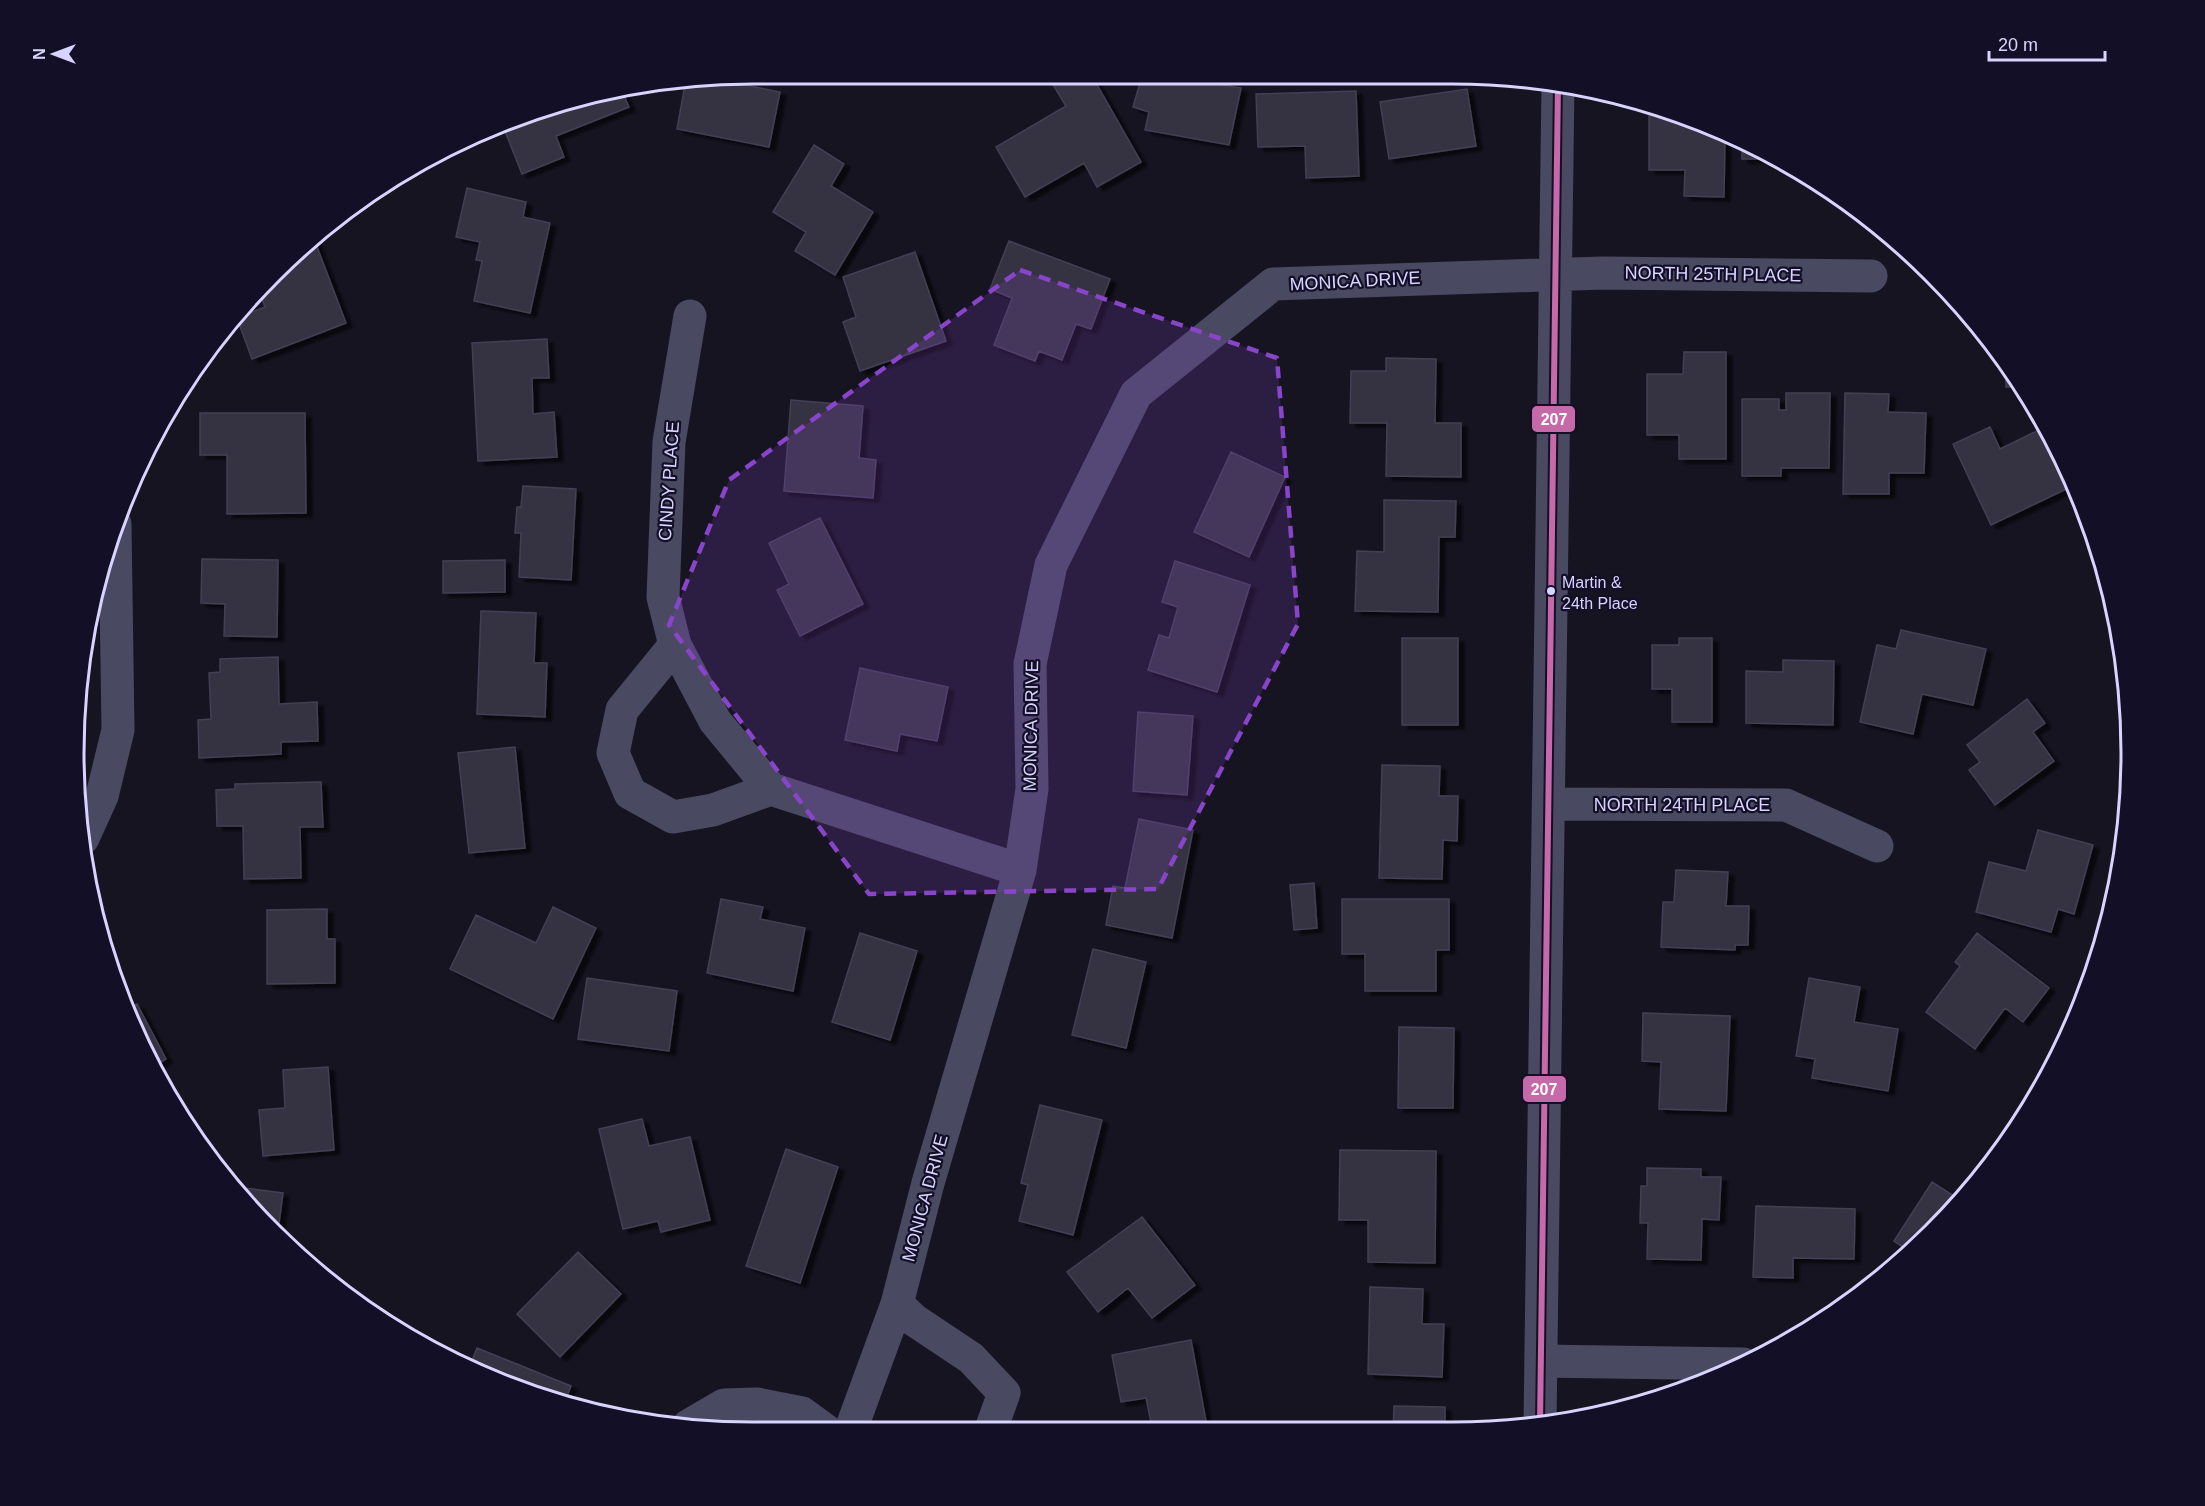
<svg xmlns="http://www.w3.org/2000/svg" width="2205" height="1506" font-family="Arial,sans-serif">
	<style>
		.building { fill: #343243; stroke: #433f54; stroke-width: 1.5; filter: url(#shadow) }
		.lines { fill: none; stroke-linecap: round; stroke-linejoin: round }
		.minor { stroke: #4a4962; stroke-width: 33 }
		.bus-1-casing { stroke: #130f26; stroke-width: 10 }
		.bus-1 { stroke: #c669a8; stroke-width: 6 }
		.marked { fill: #8945c9; fill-opacity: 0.2; stroke: #8945c9; stroke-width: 4.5; stroke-dasharray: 12 8; stroke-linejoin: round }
		.bus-dot { fill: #d9d4ff; stroke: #130f26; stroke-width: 2 }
		.labels { text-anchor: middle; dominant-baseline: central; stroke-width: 4.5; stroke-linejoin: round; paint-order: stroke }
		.bus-label { font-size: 16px; fill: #d9d4ff; stroke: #130f26; text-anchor: start }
		.street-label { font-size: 18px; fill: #d9d4ff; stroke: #130f26 }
		.rim { fill: none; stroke: #d9d4ff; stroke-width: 3 }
		.line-badge { stroke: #130f26; stroke-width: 2 }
		.badge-label { font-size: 16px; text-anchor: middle; font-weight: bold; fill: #fff }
	</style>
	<defs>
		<filter id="shadow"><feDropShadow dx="6" dy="4" stdDeviation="1.5" flood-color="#0009"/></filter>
	</defs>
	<rect width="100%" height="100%" fill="#161421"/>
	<!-- building -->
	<path class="building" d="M1052,76H1092L1141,162L1097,187L1084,163L1025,197L996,147L1066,106L1049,78Z
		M1142,76H1166L1241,88L1229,145L1145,130L1149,112L1133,107Z
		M686,79H741L740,84L780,92L769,147L677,129Z
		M621,89L629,107L556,136L564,157L522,174L503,126L535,109Z
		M1467,89L1476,146L1389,159L1380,102Z
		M1356,91L1359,176L1306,178L1305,146L1258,147L1256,94Z
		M1649,116H1673L1725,134L1724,197L1684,196L1685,170H1649Z
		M1742,140L1753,144L1780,159H1742Z
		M814,145L844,164L831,186L873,212L835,275L795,251L806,232L773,212Z
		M467,188L526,202L523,217L550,223L530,313L474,301L482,261L476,260L480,242L456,237Z
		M314,239L346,323L252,359L237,318L265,307L258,289L273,272Z
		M1009,241L1110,279L1091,329L1076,324L1062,360L1039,351L1035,361L994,345L1012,298L990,289Z
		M915,252L946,341L860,371L843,322L856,317L843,277Z
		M547,339L549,378H532L533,414L554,412L557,457L478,461L472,343Z
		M1684,352H1726V459H1679V435H1647V374H1683Z
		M1386,358L1436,359L1435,423H1461V477L1386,476L1387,423H1350L1351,371H1386Z
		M2006,363L2017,375L2023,387H2006Z
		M1786,393H1830L1829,468H1781V476H1742V399H1779V410H1786Z
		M1845,393L1889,394L1888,412L1926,413L1924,473H1889V494H1843Z
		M791,400L863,406L859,458L876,460L873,498L784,491Z
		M200,413H305L306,513L227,514V455H200Z
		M1990,427L2000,449L2045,427L2075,485L1991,525L1953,444Z
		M1231,452L1285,477L1249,557L1194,532Z
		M523,486L576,489L571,580L519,577L521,533H515L517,507H521Z
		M1384,500L1456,501L1455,537H1439L1438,612L1355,611L1357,551L1384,552Z
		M820,518L863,604L800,636L777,590L789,584L769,543Z
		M202,559L278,560L277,637L224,636L225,604L201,603Z
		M505,560V592L443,593V561Z
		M1175,561L1250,585L1217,692L1148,670L1159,635L1169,638L1178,607L1162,602Z
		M481,611L536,613L534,663H547L545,717L477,714Z
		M1901,630L1986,649L1973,705L1922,694L1913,734L1860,722L1877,645L1896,649Z
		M1402,638H1458V725H1402Z
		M1679,638H1712V722H1672V689H1652V645H1679Z
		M278,657L279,704L317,702L318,741L281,742V754L199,758L198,720L211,719L209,673L220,672V659Z
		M1783,660L1834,661L1833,725L1746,723V671L1783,672Z
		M860,668L948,687L937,741L900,734L897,751L845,740Z
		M2027,699L2045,723L2033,732L2054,761L1995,805L1969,770L1980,762L1967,745Z
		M1138,712L1193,716L1187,795L1133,791Z
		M515,747L525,848L469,853L458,753Z
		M1382,765L1440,766L1439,796H1458L1457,841L1443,840L1442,879L1379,878Z
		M321,782L323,827H300L301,878L244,879L243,826H217L216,790L235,789V784Z
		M1139,819L1193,830L1172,938L1106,925L1113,886L1125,888Z
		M2038,830L2093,845L2074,914L2058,909L2051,932L1976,912L1989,862L2026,871Z
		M1676,870L1728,872L1726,906H1749L1748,945H1735V950L1661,947L1663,902H1674Z
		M1314,883L1317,928L1294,930L1290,885Z
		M721,899L763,907L760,919L805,928L793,991L707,973Z
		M1342,899H1449V950H1436V991H1365V954H1342Z
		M553,907L596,928L553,1019L450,969L476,915L536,943Z
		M327,909V939H335V983L267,984V910Z
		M860,933L917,951L890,1040L832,1022Z
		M1977,933L2049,988L2023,1022L2005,1008L1975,1049L1926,1012L1960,966L1955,962Z
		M1093,949L1146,962L1126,1048L1072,1035Z
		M587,978L677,991L669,1051L578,1039Z
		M1809,978L1860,987L1854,1022L1898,1029L1888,1091L1812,1078L1815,1059L1796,1056Z
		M123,989L132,1007L137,1004L166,1059L153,1067L118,991Z
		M1643,1013L1730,1016L1726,1111L1659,1109L1661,1062L1642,1061Z
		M1399,1027L1454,1028L1453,1108H1398Z
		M328,1067L334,1150L263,1156L259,1110L285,1108L283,1070Z
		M1040,1105L1102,1120L1073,1235L1019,1221L1028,1185L1021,1183Z
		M642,1119L649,1146L690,1137L710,1220L661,1232L658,1221L623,1229L599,1129Z
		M786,1149L838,1167L800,1283L746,1266Z
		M1340,1150L1436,1151L1435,1263L1368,1262V1220H1339Z
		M1647,1168L1701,1169V1177H1721L1719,1220L1702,1219L1701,1260L1647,1259L1648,1223H1640L1641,1186H1647Z
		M1932,1182L1960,1200L1933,1233L1910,1252L1894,1241Z
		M237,1187L283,1193L277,1238L273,1234Z
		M1756,1206L1855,1209L1854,1259L1793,1258V1278L1753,1277Z
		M1142,1217L1195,1285L1152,1318L1128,1288L1098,1312L1067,1272Z
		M578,1252L621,1294L560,1357L517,1314Z
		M1370,1287L1423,1289L1422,1324H1444L1442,1377L1368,1374Z
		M1191,1340L1208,1432H1153L1146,1398L1121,1402L1112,1355Z
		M477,1348L571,1386L565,1401L469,1368Z
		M1394,1406L1445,1407V1432H1393Z"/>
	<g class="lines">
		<!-- minor -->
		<path class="minor" d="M690,316L669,442L663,597L675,645L715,721L771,789L1020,870
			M675,645L622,710L613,753L630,793L673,817L713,810L771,789
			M1550,804L1786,805L1877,846
			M83,838L102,796L118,730L115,524
			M897,1304L914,1320L971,1358L1004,1393L990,1432
			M1541,1361L1743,1364
			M1540,1424L1558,84
			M688,1426L724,1405L757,1404L802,1413L828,1432
			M850,1432L897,1304L928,1183L1020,870L1032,789L1030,664L1051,565L1136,394L1273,284L1603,273L1871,276"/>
		<!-- bus-1 casing -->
		<g class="bus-1-casing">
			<path id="bus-1" d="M1540,1424L1558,84"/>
		</g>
		<!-- bus-1 -->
		<use href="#bus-1" class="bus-1"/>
	</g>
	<!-- marked area -->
	<path class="marked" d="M1020,270L1277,358L1298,624L1158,889L869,894L669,625L729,480Z"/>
	<!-- markers -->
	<circle class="bus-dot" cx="1551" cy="591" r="5"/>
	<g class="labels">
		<!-- bus labels -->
		<g class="bus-label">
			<text x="1562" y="582">Martin &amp;<tspan x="1562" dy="21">24th Place</tspan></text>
		</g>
		<!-- street labels -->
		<g class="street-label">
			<text transform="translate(1713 274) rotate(1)">NORTH 25TH PLACE</text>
			<text transform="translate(1355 281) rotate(-3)">MONICA DRIVE</text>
			<text transform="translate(669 481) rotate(-86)">CINDY PLACE</text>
			<text transform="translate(1031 726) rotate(-89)">MONICA DRIVE</text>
			<text x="1682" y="805">NORTH 24TH PLACE</text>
			<text transform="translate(925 1198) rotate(-75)">MONICA DRIVE</text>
		</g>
	</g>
	<!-- crop -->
	<path d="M0 0H2205V1506H0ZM753 84H1452A669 669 0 0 1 2121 753V753A669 669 0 0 1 1452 1422H753A669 669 0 0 1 84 753V753A669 669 0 0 1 753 84Z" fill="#130f26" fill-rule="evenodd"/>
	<path class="rim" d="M753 84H1452A669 669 0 0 1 2121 753V753A669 669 0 0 1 1452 1422H753A669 669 0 0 1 84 753V753A669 669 0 0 1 753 84Z"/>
	<g class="line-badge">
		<rect x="1531" y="405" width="45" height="28" rx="6" fill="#c669a8"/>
		<rect x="1522" y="1075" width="45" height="28" rx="6" fill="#c669a8"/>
	</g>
	<g class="badge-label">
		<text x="1554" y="425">207</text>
		<text x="1544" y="1095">207</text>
	</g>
	<!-- north arrow -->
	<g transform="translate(54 54) rotate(270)" stroke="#130f26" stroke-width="4.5" paint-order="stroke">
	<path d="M0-4.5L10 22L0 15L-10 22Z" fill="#d9d4ff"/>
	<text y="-9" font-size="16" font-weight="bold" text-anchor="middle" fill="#d9d4ff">N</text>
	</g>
	<!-- scale -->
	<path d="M1989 51v9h116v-9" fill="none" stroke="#d9d4ff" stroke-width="3"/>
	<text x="1998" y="51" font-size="18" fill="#d9d4ff" stroke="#130f26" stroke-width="4.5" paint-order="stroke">20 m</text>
</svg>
